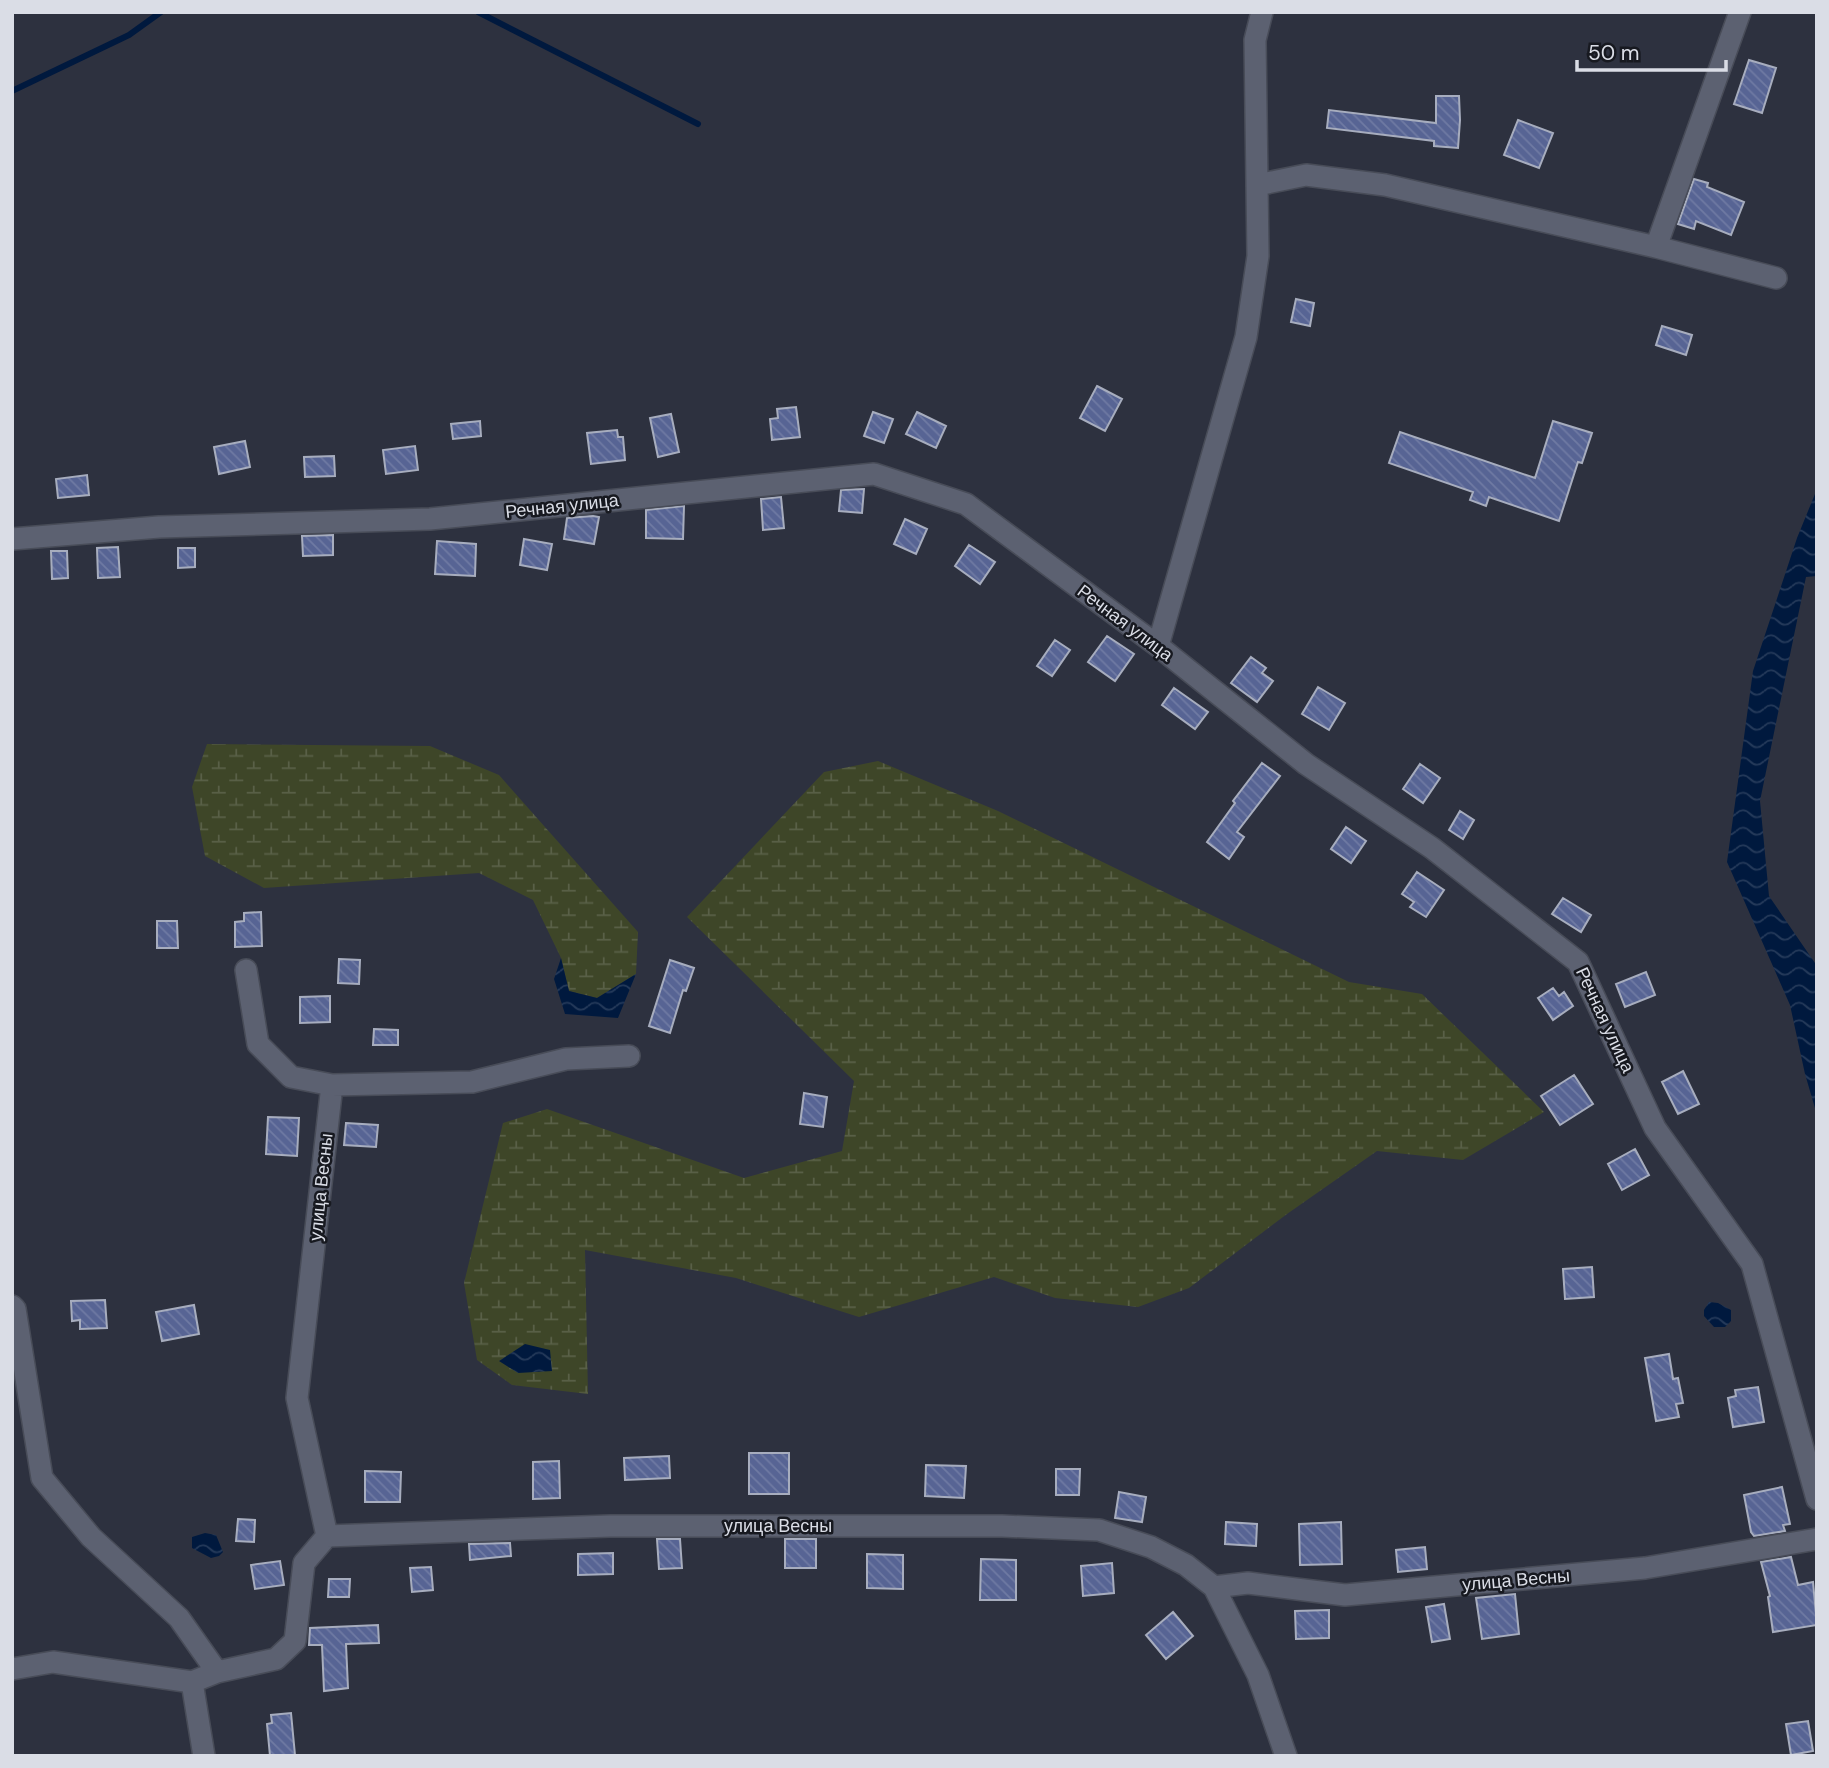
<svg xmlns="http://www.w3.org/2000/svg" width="1829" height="1768" font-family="'DM Sans',sans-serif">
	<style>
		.wetland { fill: url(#wetland-marsh) }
		.water { fill: url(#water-waves) }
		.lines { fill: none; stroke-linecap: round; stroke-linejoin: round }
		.stream { stroke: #00193e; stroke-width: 6 }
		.building { fill: url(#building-back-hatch); stroke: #a7adbe; stroke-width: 2 }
		.minor-casing { stroke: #484c58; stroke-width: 24 }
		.minor { stroke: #5c6171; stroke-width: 21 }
		.labels { text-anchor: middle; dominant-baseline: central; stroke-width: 5; stroke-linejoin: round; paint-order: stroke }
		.street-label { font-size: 18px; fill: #dadde6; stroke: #171920 }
	</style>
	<defs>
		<pattern id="wetland-marsh" width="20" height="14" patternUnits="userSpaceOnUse" patternTransform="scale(1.75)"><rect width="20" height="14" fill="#3e4628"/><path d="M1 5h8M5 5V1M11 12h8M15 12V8" fill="none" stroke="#596047"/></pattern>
		<pattern id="water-waves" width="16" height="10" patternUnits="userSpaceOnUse" patternTransform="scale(1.75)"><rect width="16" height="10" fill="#00193e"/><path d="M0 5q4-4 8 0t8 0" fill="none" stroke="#253a5a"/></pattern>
		<pattern id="building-back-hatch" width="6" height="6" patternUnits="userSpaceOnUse" patternTransform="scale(1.75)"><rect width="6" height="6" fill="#576494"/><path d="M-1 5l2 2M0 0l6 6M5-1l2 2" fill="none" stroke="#6f7aa3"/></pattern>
	</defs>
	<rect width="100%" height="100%" fill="#2d313f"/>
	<!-- wetland -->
	<path class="wetland" d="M207,744L430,746L499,775L638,932L636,974L597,998L569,991L561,958L533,900L479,873L264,888L205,856L192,787Z
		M878,761L998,811L1349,982L1422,994L1544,1112L1463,1160L1377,1151L1287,1214L1189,1288L1138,1307L1055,1298L994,1277L859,1317L736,1278L585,1250L588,1394L512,1385L477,1360L464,1283L503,1123L547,1109L744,1178L842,1151L854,1081L687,917L824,772Z"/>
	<!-- water -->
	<path class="water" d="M1817,489V576L1806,577L1760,801L1769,896L1817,966V1115L1805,1074L1790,1005L1727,862L1753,671L1797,538Z
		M561,958L569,991L597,998L636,974L618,1018L565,1014L554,979Z
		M1709,1302L1718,1303L1731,1310V1321L1725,1327H1714L1704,1316V1310Z
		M525,1344L550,1350L552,1371L518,1373L499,1361Z
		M205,1533L216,1535L223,1552L219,1556L211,1558L192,1548V1537Z"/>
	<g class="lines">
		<!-- stream -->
		<path class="stream" d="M478,12L698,124
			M12,91L129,35L161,12"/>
	</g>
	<!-- building -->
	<path class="building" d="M1749,60L1776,68L1762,113L1734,104Z
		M1436,96H1459L1460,120L1458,148L1434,146V141L1327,128L1329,110L1436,123Z
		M1518,120L1553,133L1539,168L1504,155Z
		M1694,179L1708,183L1707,187L1744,202L1731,235L1696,221L1694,229L1678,224Z
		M1296,299L1314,303L1310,326L1291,322Z
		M1662,326L1692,335L1686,355L1656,345Z
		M1097,386L1122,399L1105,431L1080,418Z
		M796,407L800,437L772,440L770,419L778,418L777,409Z
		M873,412L893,419L884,443L864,436Z
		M917,412L946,426L936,448L906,434Z
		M671,414L679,452L658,457L650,418Z
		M480,421L481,436L453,439L451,424Z
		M1553,421L1592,433L1582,463L1578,462L1559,521L1489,497L1486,506L1470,500L1473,492L1389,463L1400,432L1535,478Z
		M617,430L618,437H623L625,460L591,464L587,433Z
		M245,441L250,467L219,474L214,447Z
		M415,446L418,470L386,474L383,450Z
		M334,456L335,476L305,477L304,457Z
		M87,475L89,495L58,498L56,479Z
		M864,489L862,513L839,511L841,490Z
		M781,497L784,528L763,530L761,499Z
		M684,506L683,539L646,538V510Z
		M593,516L599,517L594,544L564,539L567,518Z
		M905,519L927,529L916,554L894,544Z
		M333,535V555L303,556L302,536Z
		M524,539L552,544L547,570L520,565Z
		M437,541L476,544L475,576L435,574Z
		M969,545L995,562L980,584L955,566Z
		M118,547L120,577L98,578L97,548Z
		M178,548H195V567L178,568Z
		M51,551H67L68,578L52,579Z
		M1107,636L1134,654L1115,681L1088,662Z
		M1055,640L1070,650L1052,676L1037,666Z
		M1251,657L1266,668L1262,673L1273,681L1257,702L1231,683Z
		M1318,687L1345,703L1329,730L1302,714Z
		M1174,688L1208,712L1195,729L1162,705Z
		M1262,763L1280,776L1237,832L1244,837L1229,859L1207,842L1235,803L1233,801Z
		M1420,764L1440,778L1423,803L1403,789Z
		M1460,811L1474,820L1463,839L1449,830Z
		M1346,827L1366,841L1351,863L1331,849Z
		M1417,872L1444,890L1426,917L1410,907L1414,902L1402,894Z
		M1563,898L1591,915L1581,932L1552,914Z
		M261,912L262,946L235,947V922L244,921V913Z
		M157,921H177L178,948H157Z
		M339,959L360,960L359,984L338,983Z
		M670,960L694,968L686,991L683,990L670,1033L649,1026Z
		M1646,972L1655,995L1625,1007L1616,984Z
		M1553,988L1559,996L1564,992L1573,1006L1553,1020L1538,998Z
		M330,996V1022L300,1023V997Z
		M374,1029L398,1030V1045H373Z
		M1683,1071L1699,1104L1678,1114L1662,1082Z
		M1574,1075L1593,1104L1560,1125L1541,1096Z
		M804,1093L827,1097L823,1127L800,1124Z
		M268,1117L299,1118L297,1156L266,1154Z
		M346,1123L378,1125L376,1147L344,1145Z
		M1635,1149L1649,1175L1622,1190L1608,1164Z
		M1592,1267L1594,1297L1565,1299L1563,1269Z
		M105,1300L107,1328L80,1329V1320L72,1321L71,1301Z
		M194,1305L199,1334L162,1341L156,1312Z
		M1669,1354L1673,1379L1678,1378L1683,1403L1676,1404L1679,1417L1656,1421L1645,1358Z
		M1758,1387L1764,1422L1733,1427L1728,1398L1736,1396L1735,1390Z
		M749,1453H789V1494H749Z
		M669,1456L670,1478L625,1480L624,1458Z
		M559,1461L560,1498L533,1499V1462Z
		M926,1465L966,1466L964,1498L925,1496Z
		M1056,1469H1080L1079,1495H1056Z
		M365,1471L401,1472L400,1502H365Z
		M1782,1487L1790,1524L1783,1525L1785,1531L1754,1536L1751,1532L1744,1495Z
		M1119,1492L1146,1497L1142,1522L1115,1518Z
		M238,1519L255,1520L254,1542L236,1541Z
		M1226,1522L1257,1524L1256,1546L1225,1544Z
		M1341,1522L1342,1564L1300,1565L1299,1524Z
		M657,1539H680L682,1568L659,1569Z
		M785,1539H816V1568H785Z
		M510,1543L511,1556L470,1560L469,1544Z
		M1425,1547L1427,1569L1398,1572L1396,1550Z
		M613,1553V1574L578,1575V1554Z
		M867,1554L903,1555V1589L867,1588Z
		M1791,1557L1798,1585L1813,1582L1817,1625L1773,1632L1768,1597L1770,1596L1761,1562Z
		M981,1559L1016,1560V1600H980Z
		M280,1561L284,1585L255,1589L251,1565Z
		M1112,1563L1114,1593L1083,1596L1081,1566Z
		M431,1567L433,1590L412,1592L410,1568Z
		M329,1579H350L349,1597H328Z
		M1515,1594L1519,1634L1482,1639L1476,1598Z
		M1444,1604L1450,1639L1432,1642L1426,1607Z
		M1329,1610V1638L1296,1639L1295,1611Z
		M1173,1612L1193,1636L1166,1659L1146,1635Z
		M378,1625L379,1643L346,1644L348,1688L324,1691L322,1645H309L310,1628Z
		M291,1713L295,1755L270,1756L267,1724L272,1723L271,1715Z
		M1808,1721L1813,1751L1791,1755L1786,1724Z"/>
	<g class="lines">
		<!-- minor casing -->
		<g class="minor-casing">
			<path id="minor" d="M1257,185L1306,175L1385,185L1656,247L1776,278
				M1656,247L1740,12
				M12,539L159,527L430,519L874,474L966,504L1158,646L1306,764L1432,848L1578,962L1655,1128L1752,1264L1817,1499
				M1158,646L1246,337L1258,256L1255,40L1262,12
				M246,970L258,1044L291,1077L332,1085L472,1082L566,1059L629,1056
				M12,1306L15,1309L42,1478L91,1537L179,1618L217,1672
				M327,1536L297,1398L332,1085
				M1214,1587L1248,1583L1345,1595L1645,1568L1817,1539
				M12,1669L53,1662L192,1682L217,1672L276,1659L295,1641L304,1563L327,1536L610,1526H1002L1099,1530L1151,1547L1186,1565L1214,1587L1258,1675L1286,1756
				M192,1682L204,1756"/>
		</g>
		<!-- minor -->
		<use href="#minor" class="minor"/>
	</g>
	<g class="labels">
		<!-- street labels -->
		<g class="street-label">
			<text transform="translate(562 506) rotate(-6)">Речная улица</text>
			<text transform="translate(1125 623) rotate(37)">Речная улица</text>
			<text transform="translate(1605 1020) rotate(65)">Речная улица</text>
			<text transform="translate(321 1187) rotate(-84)">улица Весны</text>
			<text x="778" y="1526">улица Весны</text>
			<text transform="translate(1516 1580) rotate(-5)">улица Весны</text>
		</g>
	</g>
	<!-- border -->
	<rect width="1829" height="1768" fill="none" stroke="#dadde6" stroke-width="28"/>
	<!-- scale -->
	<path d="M1577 60v10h149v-10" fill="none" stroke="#dadde6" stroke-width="3.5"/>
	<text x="1588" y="60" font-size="21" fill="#dadde6" stroke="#171920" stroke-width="5" paint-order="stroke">50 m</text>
</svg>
